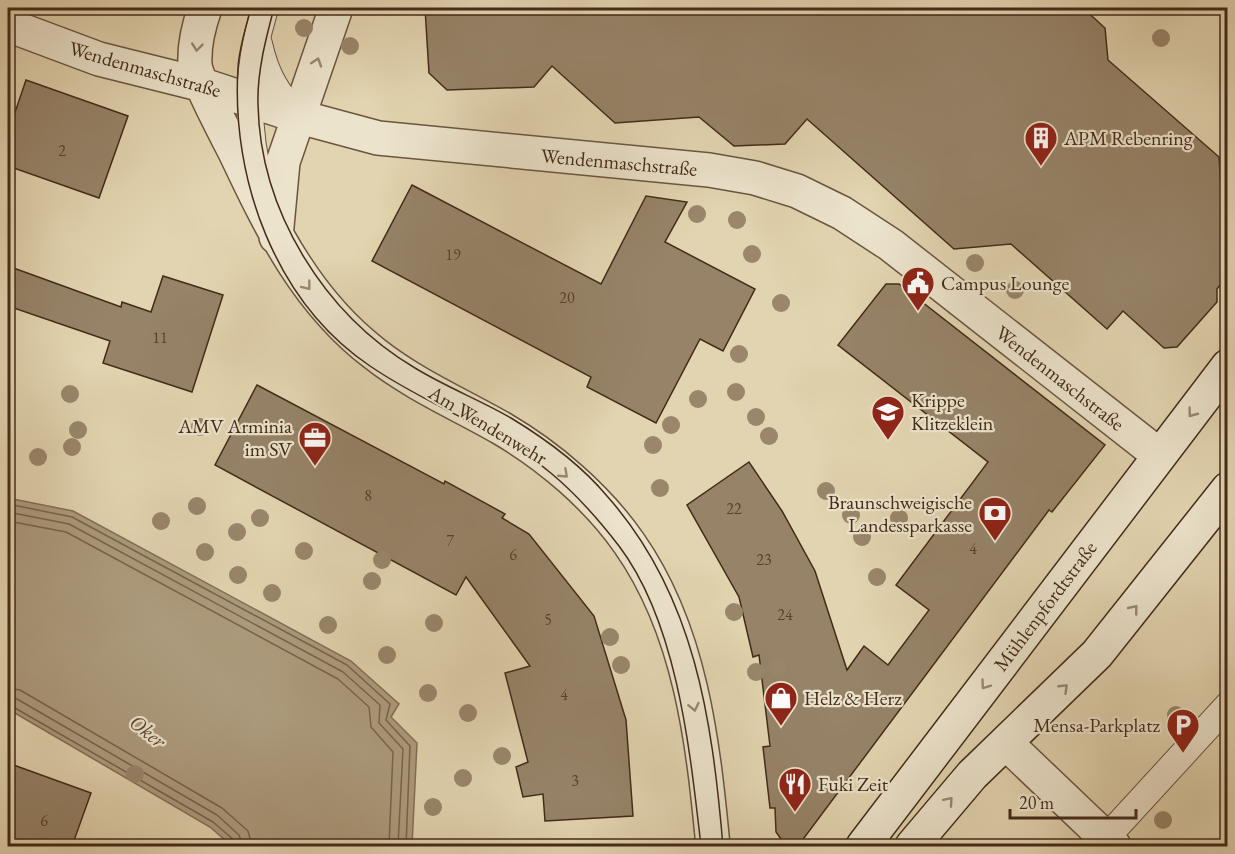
<svg xmlns="http://www.w3.org/2000/svg" width="1235" height="854" font-family="'EB Garamond',serif">
	<style>
		.water { fill: #ac9b7d; stroke: #826e55; stroke-width: 1.5 }
		.lines { fill: none; stroke-linecap: round; stroke-linejoin: round }
		.shore { stroke: #78634b; stroke-width: 1.5 }
		.building { fill: #968368; stroke: #432b19; stroke-width: 1.5 }
		.service-casing { stroke: #6b553f; stroke-width: 28 }
		.minor-casing { stroke: #6b553f; stroke-width: 36 }
		.secondary-casing { stroke: #432b19; stroke-width: 36 }
		.service { stroke: #ece3cc; stroke-width: 26 }
		.minor { stroke: #ece3cc; stroke-width: 33 }
		.secondary { stroke: #ece3cc; stroke-width: 33 }
		.tram { stroke: #432b19; stroke-width: 1.5 }
		.tree { fill: #99866b }
		.oneway { stroke: #988772 }
		.labels { text-anchor: middle; dominant-baseline: central; stroke-width: 4.5; stroke-linejoin: round; paint-order: stroke }
		.number-label { font-size: 16px; fill: #58412d }
		.street-label { font-size: 20px; fill: #432b19; stroke: #ece3cc }
		.poi-label { font-size: 20px; fill: #432b19; stroke: #ece3cc; text-anchor: start }
		.water-label { font-size: 21px; font-style: italic; fill: #5d4732; stroke: #ece3cc }
	</style>
	<rect width="100%" height="100%" fill="#e2d4b0"/>
	<filter id="stains"><feTurbulence type="fractalNoise" baseFrequency=".00333" numOctaves="4"/><feColorMatrix values="0 0 0 0 .2 0 0 0 0 .09 0 0 0 0 .02 0 0 0 .5 -.17"/></filter>
	<radialGradient id="worn" r=".72"><stop offset=".6" stop-color="#630" stop-opacity="0"/><stop offset="1" stop-color="#630" stop-opacity=".3"/></radialGradient>
	<!-- water -->
	<path class="water" d="M8,498L73,511L351,661L399,704L391,717L417,743L412,846H232L210,827L8,709Z"/>
	<g class="lines">
		<!-- shore -->
		<path class="shore" d="M8,504L72,517L347,665L390,704L386,720L410,746L406,846
			M8,512L69,524L343,672L380,705L379,723L403,749L398,846
			M8,521L66,532L338,679L369,707L371,727L393,752L389,846
			M8,688L20,690L222,808L248,831L252,846
			M8,697L17,699L217,815L239,835L243,846
			M8,704L213,822L234,840L235,846"/>
	</g>
	<!-- building -->
	<path class="building" d="M425,8H1083L1105,28L1108,60L1219,157L1227,276L1217,289V302L1177,347L1164,348L1123,311L1107,329L1011,244L954,249L807,119L785,144L734,146L699,117L615,123L552,66L534,87L447,90L429,73Z
		M26,80L128,116L99,198L8,166V133Z
		M412,185L601,284L646,196L687,202L665,242L755,289L723,351L700,339L656,423L587,387L591,377L372,261Z
		M8,266L121,307L122,302L151,312L163,276L223,295L192,392L103,363L110,341L8,306Z
		M886,284H899L1105,445L1052,512L1049,510L798,846H786L776,832L775,808H770L763,747L770,746L759,655L753,657L739,597L687,505L749,462L782,511L815,571L847,670L864,646L888,665L929,610L896,585L988,462L838,345Z
		M257,385L444,484L445,481L505,514L502,518L529,534L594,616L626,720L633,816L545,821L543,794L523,797L516,767L528,762L505,673L530,666L466,577L456,595L215,465Z
		M8,763L91,793L72,846H8Z"/>
	<g class="lines">
		<!-- service casing -->
		<g class="service-casing">
			<path id="service" d="M259,44C266,75 277,95 300,117
				M261,184C244,124 247,67 265,8
				M1106,838L1228,705"/>
		</g>
		<!-- minor casing -->
		<g class="minor-casing">
			<path id="minor" d="M205,8C199,25 194,46 195,64C196,78 228,138 236,154C272,230 307,302 375,354C413,384 459,404 501,428C549,456 597,497 629,543C691,631 703,742 713,846
				M8,25L99,59L203,85L300,117L378,138L709,170L755,178L797,191L842,213L891,245L1159,455
				M276,237L283,162L336,8
				M1006,743L1114,846"/>
		</g>
		<!-- secondary casing -->
		<g class="secondary-casing">
			<path id="secondary" d="M863,846L1228,366
				M912,846L972,775L1097,654L1228,489"/>
		</g>
		<!-- service -->
		<use href="#service" class="service"/>
		<!-- minor -->
		<use href="#minor" class="minor"/>
		<!-- secondary -->
		<use href="#secondary" class="secondary"/>
		<!-- tram -->
		<path class="tram" d="M251,8C246,27 239,48 238,68C231,179 275,302 370,366C428,406 498,429 552,474C577,495 599,520 619,546C678,624 690,752 701,846
			M274,8C266,38 257,72 258,104C260,211 324,314 415,368C446,387 480,400 511,418C544,438 582,466 607,496C695,595 712,719 723,846"/>
	</g>
	<!-- trees -->
	<g class="tree">
		<circle cx="304" cy="28" r="9"/>
		<circle cx="1161" cy="38" r="9"/>
		<circle cx="350" cy="46" r="9"/>
		<circle cx="697" cy="214" r="9"/>
		<circle cx="737" cy="220" r="9"/>
		<circle cx="752" cy="254" r="9"/>
		<circle cx="975" cy="263" r="9"/>
		<circle cx="1015" cy="290" r="9"/>
		<circle cx="781" cy="303" r="9"/>
		<circle cx="739" cy="354" r="9"/>
		<circle cx="736" cy="392" r="9"/>
		<circle cx="70" cy="394" r="9"/>
		<circle cx="698" cy="399" r="9"/>
		<circle cx="756" cy="417" r="9"/>
		<circle cx="671" cy="425" r="9"/>
		<circle cx="200" cy="427" r="9"/>
		<circle cx="78" cy="430" r="9"/>
		<circle cx="769" cy="436" r="9"/>
		<circle cx="653" cy="445" r="9"/>
		<circle cx="72" cy="447" r="9"/>
		<circle cx="38" cy="457" r="9"/>
		<circle cx="660" cy="488" r="9"/>
		<circle cx="826" cy="491" r="9"/>
		<circle cx="197" cy="506" r="9"/>
		<circle cx="851" cy="515" r="9"/>
		<circle cx="260" cy="518" r="9"/>
		<circle cx="899" cy="518" r="9"/>
		<circle cx="161" cy="521" r="9"/>
		<circle cx="237" cy="532" r="9"/>
		<circle cx="862" cy="537" r="9"/>
		<circle cx="304" cy="551" r="9"/>
		<circle cx="205" cy="552" r="9"/>
		<circle cx="382" cy="560" r="9"/>
		<circle cx="238" cy="575" r="9"/>
		<circle cx="877" cy="577" r="9"/>
		<circle cx="372" cy="581" r="9"/>
		<circle cx="272" cy="593" r="9"/>
		<circle cx="734" cy="612" r="9"/>
		<circle cx="434" cy="623" r="9"/>
		<circle cx="328" cy="625" r="9"/>
		<circle cx="610" cy="637" r="9"/>
		<circle cx="387" cy="655" r="9"/>
		<circle cx="621" cy="665" r="9"/>
		<circle cx="777" cy="667" r="9"/>
		<circle cx="756" cy="672" r="9"/>
		<circle cx="428" cy="693" r="9"/>
		<circle cx="468" cy="713" r="9"/>
		<circle cx="1176" cy="715" r="9"/>
		<circle cx="502" cy="756" r="9"/>
		<circle cx="135" cy="774" r="9"/>
		<circle cx="463" cy="778" r="9"/>
		<circle cx="433" cy="807" r="9"/>
		<circle cx="1163" cy="820" r="9"/>
	</g>
	<!-- one-way arrows -->
	<defs><path id="oneway-chevron" d="M-2-3.5L2.5 0L-2 3.5" fill="none" stroke-width="1.6" stroke-linecap="round" stroke-linejoin="round" transform="scale(1.5)"/></defs>
	<g class="oneway">
		<use href="#oneway-chevron" transform="translate(197 47) rotate(96)"/>
		<use href="#oneway-chevron" transform="translate(317 62) rotate(-72)"/>
		<use href="#oneway-chevron" transform="translate(307 286) rotate(52)"/>
		<use href="#oneway-chevron" transform="translate(1192 413) rotate(127)"/>
		<use href="#oneway-chevron" transform="translate(564 474) rotate(43)"/>
		<use href="#oneway-chevron" transform="translate(1134 609) rotate(-51)"/>
		<use href="#oneway-chevron" transform="translate(985 685) rotate(126)"/>
		<use href="#oneway-chevron" transform="translate(1064 688) rotate(-44)"/>
		<use href="#oneway-chevron" transform="translate(694 707) rotate(78)"/>
		<use href="#oneway-chevron" transform="translate(949 801) rotate(-49)"/>
	</g>
	<!-- icons -->
	<defs>
		<g id="building-pin" transform="scale(1.725)"><path d="M0 17L-7.5 6A9.5 9.5 0 1 1 7.5 6Z" fill="#8f2418" stroke="#ece3cc"/><path d="M-4-6H4V6H1V3H-1V6H-4ZM-2.5-4.3h1.7v1.8h-1.7ZM.8-4.3h1.7v1.8H.8ZM-2.5-1h1.7V.8h-1.7ZM.8-1h1.7V.8H.8Z" fill="#fff"/></g>
		<g id="civic-pin" transform="scale(1.725)"><path d="M0 17L-7.5 6A9.5 9.5 0 1 1 7.5 6Z" fill="#8f2418" stroke="#ece3cc"/><path d="M-.6-6.5H3V-4.5H.6V-3L4-1V1h2V6H-6V1h2V-1L-.6-3ZM-1.2 2.5V6h2.4V2.5Z" fill="#fff"/></g>
		<g id="school-pin" transform="scale(1.725)"><path d="M0 17L-7.5 6A9.5 9.5 0 1 1 7.5 6Z" fill="#8f2418" stroke="#ece3cc"/><path d="M0-5L7-2L0 1L-7-2ZM-4 1L0 2.5L4 1V4Q0 6-4 4Z" fill="#fff"/></g>
		<g id="office-pin" transform="scale(1.725)"><path d="M0 17L-7.5 6A9.5 9.5 0 1 1 7.5 6Z" fill="#8f2418" stroke="#ece3cc"/><path d="M-6-3h4V-5.5h4V-3h4V5H-6ZM-1-4.5V-3h2v-1.5ZM-6 0V1H6V0Z" fill="#fff"/></g>
		<g id="bank-pin" transform="scale(1.725)"><path d="M0 17L-7.5 6A9.5 9.5 0 1 1 7.5 6Z" fill="#8f2418" stroke="#ece3cc"/><path d="M-6-4H6V4H-6ZM0-2.3a2.3 2.3 0 1 0 0 4.6a2.3 2.3 0 1 0 0-4.6Z" fill="#fff"/></g>
		<g id="shop-pin" transform="scale(1.725)"><path d="M0 17L-7.5 6A9.5 9.5 0 1 1 7.5 6Z" fill="#8f2418" stroke="#ece3cc"/><path d="M-5-2.5h2.3a2.7 3.5 0 0 1 5.4 0H5L5.5 6h-11ZM-1.5-2.5h3a1.5 2.3 0 0 0-3 0Z" fill="#fff"/></g>
		<g id="parking-pin" transform="scale(1.725)"><path d="M0 17L-7.5 6A9.5 9.5 0 1 1 7.5 6Z" fill="#8f2418" stroke="#ece3cc"/><path d="M-3.5-5.5H1a3.5 3.5 0 0 1 0 7H-1V5.5H-3.5ZM-1-3.4V-.6H.8a1.4 1.4 0 0 0 0-2.8Z" fill="#fff"/></g>
		<g id="restaurant-pin" transform="scale(1.725)"><path d="M0 17L-7.5 6A9.5 9.5 0 1 1 7.5 6Z" fill="#8f2418" stroke="#ece3cc"/><path d="M-5-6h1v4h1v-4h1v4h1v-4h1v5L-1.5 .5V6h-2V.5L-5-1ZM5-6V6H3V1.5H1.5Q1.5-4 5-6Z" fill="#fff"/></g>
	</defs>
	<g fill-rule="evenodd">
		<use href="#building-pin" x="1041" y="138"/>
		<use href="#civic-pin" x="918" y="283"/>
		<use href="#school-pin" x="888" y="412"/>
		<use href="#office-pin" x="315" y="438"/>
		<use href="#bank-pin" x="995" y="513"/>
		<use href="#shop-pin" x="781" y="698"/>
		<use href="#parking-pin" x="1183" y="725"/>
		<use href="#restaurant-pin" x="795" y="784"/>
	</g>
	<g class="labels">
		<!-- number labels -->
		<g class="number-label">
			<text x="62" y="150">2</text>
			<text x="453" y="254">19</text>
			<text x="567" y="297">20</text>
			<text x="160" y="337">11</text>
			<text x="368" y="495">8</text>
			<text x="734" y="508">22</text>
			<text x="450" y="540">7</text>
			<text x="973" y="548">4</text>
			<text x="513" y="554">6</text>
			<text x="764" y="559">23</text>
			<text x="785" y="614">24</text>
			<text x="548" y="619">5</text>
			<text x="564" y="694">4</text>
			<text x="575" y="780">3</text>
			<text x="44" y="820">6</text>
		</g>
		<!-- street labels -->
		<g class="street-label">
			<text transform="translate(145 69) rotate(16)">Wendenmaschstraße</text>
			<text transform="translate(619 162) rotate(5)">Wendenmaschstraße</text>
			<text transform="translate(1060 378) rotate(38)">Wendenmaschstraße</text>
			<text transform="translate(488 425) rotate(31)">Am Wendenwehr</text>
			<text transform="translate(1045 606) rotate(-53)">Mühlenpfordtstraße</text>
		</g>
		<!-- poi labels -->
		<g class="poi-label">
			<text x="1064" y="138">APM Rebenring</text>
			<text x="941" y="283">Campus Lounge</text>
			<text x="911" y="400">Krippe<tspan x="911" dy="23">Klitzeklein</tspan></text>
			<text x="292" y="426" text-anchor="end">AMV Arminia<tspan x="292" dy="23">im SV</tspan></text>
			<text x="972" y="502" text-anchor="end">Braunschweigische<tspan x="972" dy="23">Landessparkasse</tspan></text>
			<text x="804" y="698">Helz &amp; Herz</text>
			<text x="1160" y="725" text-anchor="end">Mensa-Parkplatz</text>
			<text x="818" y="784">Fuki Zeit</text>
		</g>
		<!-- water labels -->
		<g class="water-label">
			<text transform="translate(148 731) rotate(38)">Oker</text>
		</g>
	</g>
	<!-- margin -->
	<rect width="1235" height="854" fill="none" stroke="#e2d4b0" stroke-width="30"/>
	<rect x="9" y="9" width="1217" height="836" fill="none" stroke="#432b19" stroke-width="3"/>
	<rect x="15" y="15" width="1205" height="824" fill="none" stroke="#432b19" stroke-width="1.5"/>
	<!-- scale -->
	<path d="M1010 809v9h126v-9" fill="none" stroke="#432b19" stroke-width="3"/>
	<text x="1019" y="809" font-size="18" fill="#432b19" stroke="#ece3cc" stroke-width="4.5" paint-order="stroke">20 m</text>
	<rect width="100%" height="100%" filter="url(#stains)"/>
	<rect width="100%" height="100%" fill="url(#worn)"/>
</svg>
